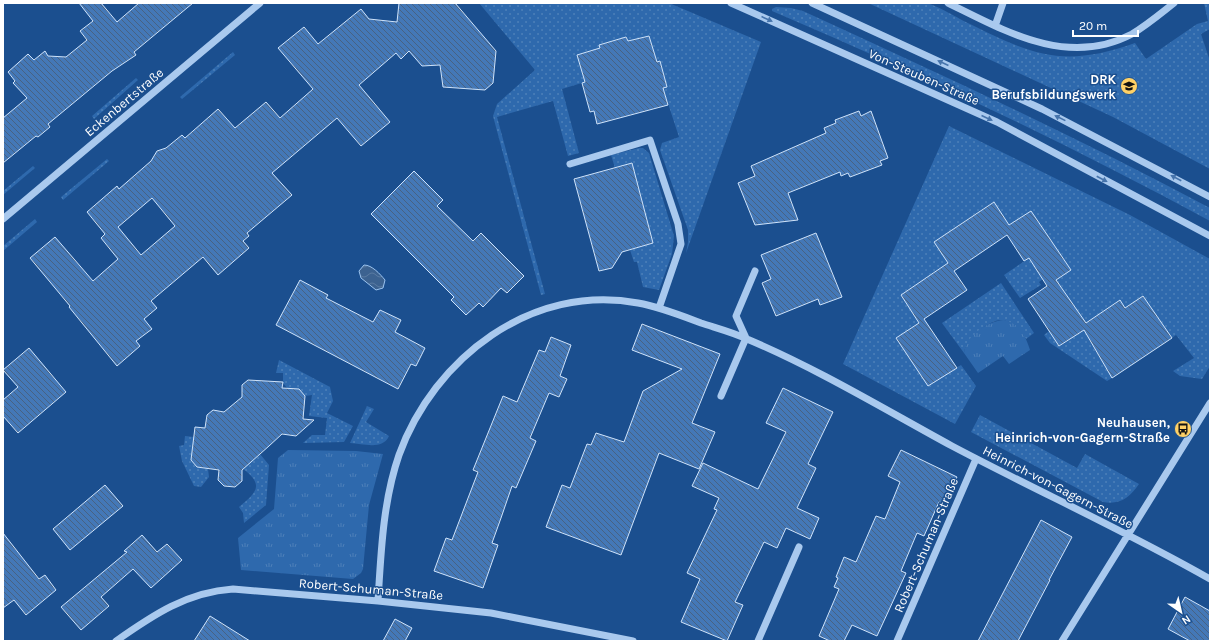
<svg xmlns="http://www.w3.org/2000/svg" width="1213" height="644" font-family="Karla,sans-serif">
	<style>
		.grass { fill: url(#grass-dots) }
		.park { fill: url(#park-tufts) }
		.water { fill: url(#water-waves); stroke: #9cc4f0 }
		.building { fill: url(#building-back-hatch); stroke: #cfe3fa; fill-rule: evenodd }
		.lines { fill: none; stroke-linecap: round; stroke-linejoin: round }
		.minor { stroke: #a9c9ee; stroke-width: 7 }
		.oneway { fill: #4674ac }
		.labels { text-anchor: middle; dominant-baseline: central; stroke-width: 3; stroke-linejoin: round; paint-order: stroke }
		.street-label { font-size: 13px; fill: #fff; stroke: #1b4f8f }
		.poi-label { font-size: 13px; font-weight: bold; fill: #fff; stroke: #1b4f8f; text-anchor: end }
	</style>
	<defs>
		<pattern id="grass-dots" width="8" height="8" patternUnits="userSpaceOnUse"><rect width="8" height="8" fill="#2e69ad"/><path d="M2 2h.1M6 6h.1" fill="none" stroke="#4d80b9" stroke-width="1.8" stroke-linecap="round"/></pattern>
		<pattern id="park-tufts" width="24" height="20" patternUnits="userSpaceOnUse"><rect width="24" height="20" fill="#2e69ad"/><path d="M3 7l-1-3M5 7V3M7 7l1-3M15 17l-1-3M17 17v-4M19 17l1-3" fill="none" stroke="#4d80b9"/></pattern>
		<pattern id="water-waves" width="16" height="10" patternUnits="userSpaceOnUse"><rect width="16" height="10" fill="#3c6290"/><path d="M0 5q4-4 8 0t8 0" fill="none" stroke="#597aa1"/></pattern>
		<pattern id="building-back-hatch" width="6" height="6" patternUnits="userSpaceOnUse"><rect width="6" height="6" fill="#4478b7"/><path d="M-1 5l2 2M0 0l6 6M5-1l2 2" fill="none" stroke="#486282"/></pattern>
	</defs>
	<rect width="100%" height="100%" fill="#1b4f8f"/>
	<!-- grass -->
	<path class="grass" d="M479,3H669L761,42L686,253L688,242V230L660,150L662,143L679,137L663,88L667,87L660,61L657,62L649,36L628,41L626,37L600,45L601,48L578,55L585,82L562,89L579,153L568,156L553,101L497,117L545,294L541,295L493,116L497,104L535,70Z
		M868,3C885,3 911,0 926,3C937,5 959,19 970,24C1034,56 1065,68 1135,43L1146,59L1197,24L1208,21L1204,3H1210V29L1201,34L1210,61V169L1113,117Z
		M776,7L791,8L803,11C940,74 1077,137 1210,208V221C1068,144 921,74 772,11V9Z
		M233,52L235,55L182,99L180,97Z
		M136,78L138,80L94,119L92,116Z
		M949,126L1130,215L1210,259V366L1202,379L1180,376L1173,371L1194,358L1176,335L1172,338L1143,296L1125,308L1119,300L1108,308L1111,312L1088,327L1056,280L1071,270L1031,211L1009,225L993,202L934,242L948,263L901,295L919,323L896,338L928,386L961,365L976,386L955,424L843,364Z
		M639,148H643L649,153L674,236L672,254L659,290L643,287L637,262H634L630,250L653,243L632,164L615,168L611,155Z
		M107,159L109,161L63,200L61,197Z
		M33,166L35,168L3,195V191Z
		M35,219L37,222L3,251V246Z
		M1029,258L1043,279L1039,282L1041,285L1020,298L1004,275Z
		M1001,283L1034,333L1026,339C1024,335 1021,332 1018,329C1004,315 995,319 980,330C973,336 965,343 964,353L942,323Z
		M1087,328L1093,337L1089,340L1112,378L1107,381L1050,343L1044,335L1049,331L1060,346Z
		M279,360L330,387L333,401L327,413L353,426L344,442L303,443L312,435H325L327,418L309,416L312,395L305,396L299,389L287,388L283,383V373H276Z
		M367,406L374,409L366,422L389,436C383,450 364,444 350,443Z
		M980,415L1077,468L1085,454L1139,484C1130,497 1121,505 1103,502L971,432Z
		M185,436L194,437L191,460L197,467L208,469L209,477L201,487L194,486L182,461L179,446L184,445Z
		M260,454L269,465L266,505L244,523L243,513L239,507C256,493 265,485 243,469Z"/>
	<!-- park -->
	<path class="park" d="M1004,320C1020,324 1025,335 1030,350L1009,364L1003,356L978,373L964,353C966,335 988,321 1004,320Z
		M288,450L356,451L383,454L369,505L363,569L361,573L353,579L241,570L238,538L274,509L278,458Z"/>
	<!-- water -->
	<path class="water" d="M364,265C372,265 380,274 385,280L383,288L376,290L361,278L359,271Z"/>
	<!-- building -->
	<path class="building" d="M79,3H101L117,22L139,3H193L134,52L136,55L112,71L48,124L50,127L38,137L36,136L3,163V118L27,98L13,83L15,81L8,72L28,54L34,60L45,51L48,56L66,57L87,40L80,31L93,21Z
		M399,3H455L496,51L493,83L485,90L443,87L440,65L422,66L409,51L401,59L396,53L359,85L390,122L361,146L337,118L272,173L292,195L247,233L249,236L243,241L249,248L218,275L203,257L151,301L157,308L144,319L152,329L136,341L140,346L117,366L69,307L70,306L30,258L55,237L93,281L118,259L101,238L105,234L87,212L117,186L119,189L151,161L157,151L166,148L182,135L185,138L218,109L235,128L266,102L280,118L313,89L278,48L304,27L318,44L361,9L369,19L397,22ZM152,198L175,226L141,255L118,227Z
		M649,36L657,62L660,61L667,87L663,88L668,105L597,124L594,111L590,112L582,83L585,82L577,55L600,48L599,45L626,37L628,41Z
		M859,111L861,116L871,111L888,158L880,161L882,165L850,177L848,173L841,176L840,172L788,193L798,220L755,225L738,183L755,176L751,166L826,133L824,128L836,123L835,120Z
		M632,163L653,243L622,252L612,268L599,271L574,179Z
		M414,171L443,200L437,206L473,241L481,233L524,276L507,293L501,288L483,307L479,303L466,315L451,300L454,297L371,214Z
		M994,202L1009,225L1031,211L1071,270L1056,280L1086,323L1120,300L1125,308L1143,296L1172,338L1112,378L1084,330L1059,346L1028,299L1047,286L1029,258L1024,261L1007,235L954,271L967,290L924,319L957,368L928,386L896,338L919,323L901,295L948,263L934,242Z
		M816,233L842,297L820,305L818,299L776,316L762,283L771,279L761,255Z
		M300,280L328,295L326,298L373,322L380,310L401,320L395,332L425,348L416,366L411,364L398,389L276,325Z
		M642,324L720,354L692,423L715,432L699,469L659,453L621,555L546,527L562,485L570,488L587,444L591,445L596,433L624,442L643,391L682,369L632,350Z
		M551,337L571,345L560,376L567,379L559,397L549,393L530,438L536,441L516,488L512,486L501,518L492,543L498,545L483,588L434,571L446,538L452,540L478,472L473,470L503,396L517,402L539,350L545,352Z
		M29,348L66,392L18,433L3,416V400L18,387L3,370Z
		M248,380L283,382L282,388L299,389L305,396L303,419L314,420L296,436L282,434L269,446L242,470V481L235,487L224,486L218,480L219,470L197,467L191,460L195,427L205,428L207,415L213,410L224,412L242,397V385Z
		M783,388L833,412L808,464L816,468L797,508L819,518L810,539L786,528L777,548L764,542L735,602L743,605L727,641L681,622L700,579L687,573L717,510L714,509L719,498L692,486L703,463L758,489L786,432L766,423Z
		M901,450L957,477L943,504L939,502L924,536L917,533L901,571L906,573L877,636L852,625L844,641H830L819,636L839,589L834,587L838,578L836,577L844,557L856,562L876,516L885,519L900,482L888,476Z
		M105,485L123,506L70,550L53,529Z
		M1041,520L1072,537L1049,580H1050L1018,641H978Z
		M3,533L39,579L45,575L56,590L26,615L14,600L3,608Z
		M142,535L157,552L167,544L182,560L151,588L133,569L101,597L109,606L81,630L61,607L127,552L124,551Z
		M1185,597L1210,611V641H1190L1168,629Z
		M210,616L250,641H194Z
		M395,619L412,628L405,641H383Z"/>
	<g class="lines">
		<!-- minor -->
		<path class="minor" d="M731,3L997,122L1210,236
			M812,3L1042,109L1210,197
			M948,3C1005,31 1068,68 1132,34C1147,25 1160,14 1174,3
			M995,26L1003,3
			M570,164L650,140L678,224L681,244L659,308
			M3,219L260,3
			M721,396L746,338L736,316L755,271
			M378,601C381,552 383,501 399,455C434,358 532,283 638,303C660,307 680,315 701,323C716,328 732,332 747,339C818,369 884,409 952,446C1037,491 1126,531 1210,579
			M116,641C153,615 187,592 233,589L378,601L491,613L633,641
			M758,641L799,547
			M897,641L976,459
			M1062,641L1210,403"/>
	</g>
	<!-- one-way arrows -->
	<defs><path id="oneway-solid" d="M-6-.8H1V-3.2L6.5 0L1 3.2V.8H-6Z"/></defs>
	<g class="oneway">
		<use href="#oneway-solid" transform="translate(767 19) rotate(24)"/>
		<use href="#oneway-solid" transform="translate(943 63) rotate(-155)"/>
		<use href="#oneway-solid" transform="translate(987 118) rotate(24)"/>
		<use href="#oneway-solid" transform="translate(1060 118) rotate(-154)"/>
		<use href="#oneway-solid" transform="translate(1176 178) rotate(-152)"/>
		<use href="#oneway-solid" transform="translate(1102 179) rotate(28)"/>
	</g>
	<!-- icons -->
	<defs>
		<g id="school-disc" transform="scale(0.9)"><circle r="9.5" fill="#ffd166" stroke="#1b4f8f"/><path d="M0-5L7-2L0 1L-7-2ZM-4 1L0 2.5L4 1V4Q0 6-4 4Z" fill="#111"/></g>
		<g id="bus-disc" transform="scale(0.9)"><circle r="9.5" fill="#ffd166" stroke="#1b4f8f"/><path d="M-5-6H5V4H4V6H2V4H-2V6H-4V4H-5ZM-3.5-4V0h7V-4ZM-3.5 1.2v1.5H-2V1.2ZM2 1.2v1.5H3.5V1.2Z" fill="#111"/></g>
	</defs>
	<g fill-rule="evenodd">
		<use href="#school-disc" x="1129" y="86"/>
		<use href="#bus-disc" x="1183" y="429"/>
	</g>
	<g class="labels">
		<!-- street labels -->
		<g class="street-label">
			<text transform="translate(924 77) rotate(24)">Von-Steuben-Straße</text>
			<text transform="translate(124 102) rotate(-40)">Eckenbertstraße</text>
			<text transform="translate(1058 487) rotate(27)">Heinrich-von-Gagern-Straße</text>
			<text transform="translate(926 545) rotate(-67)">Robert-Schuman-Straße</text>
			<text transform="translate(371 589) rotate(5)">Robert-Schuman-Straße</text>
		</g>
		<!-- poi labels -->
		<g class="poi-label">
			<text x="1116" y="79">DRK<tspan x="1116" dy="15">Berufsbildungswerk</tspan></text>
			<text x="1170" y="422">Neuhausen,<tspan x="1170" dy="15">Heinrich-von-Gagern-Straße</tspan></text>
		</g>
	</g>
	<!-- border -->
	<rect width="1213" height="644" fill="none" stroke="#ffffff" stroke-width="8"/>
	<!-- north arrow -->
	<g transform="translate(1181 612) rotate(146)" stroke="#1b4f8f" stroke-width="3" paint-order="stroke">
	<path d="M0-3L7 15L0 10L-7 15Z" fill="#ffffff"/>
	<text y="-6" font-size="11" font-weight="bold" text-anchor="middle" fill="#ffffff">N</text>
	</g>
	<!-- scale -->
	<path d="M1073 30v6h65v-6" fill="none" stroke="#ffffff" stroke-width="2"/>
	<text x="1079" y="30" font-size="12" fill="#ffffff" stroke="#1b4f8f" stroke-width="3" paint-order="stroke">20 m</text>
</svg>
